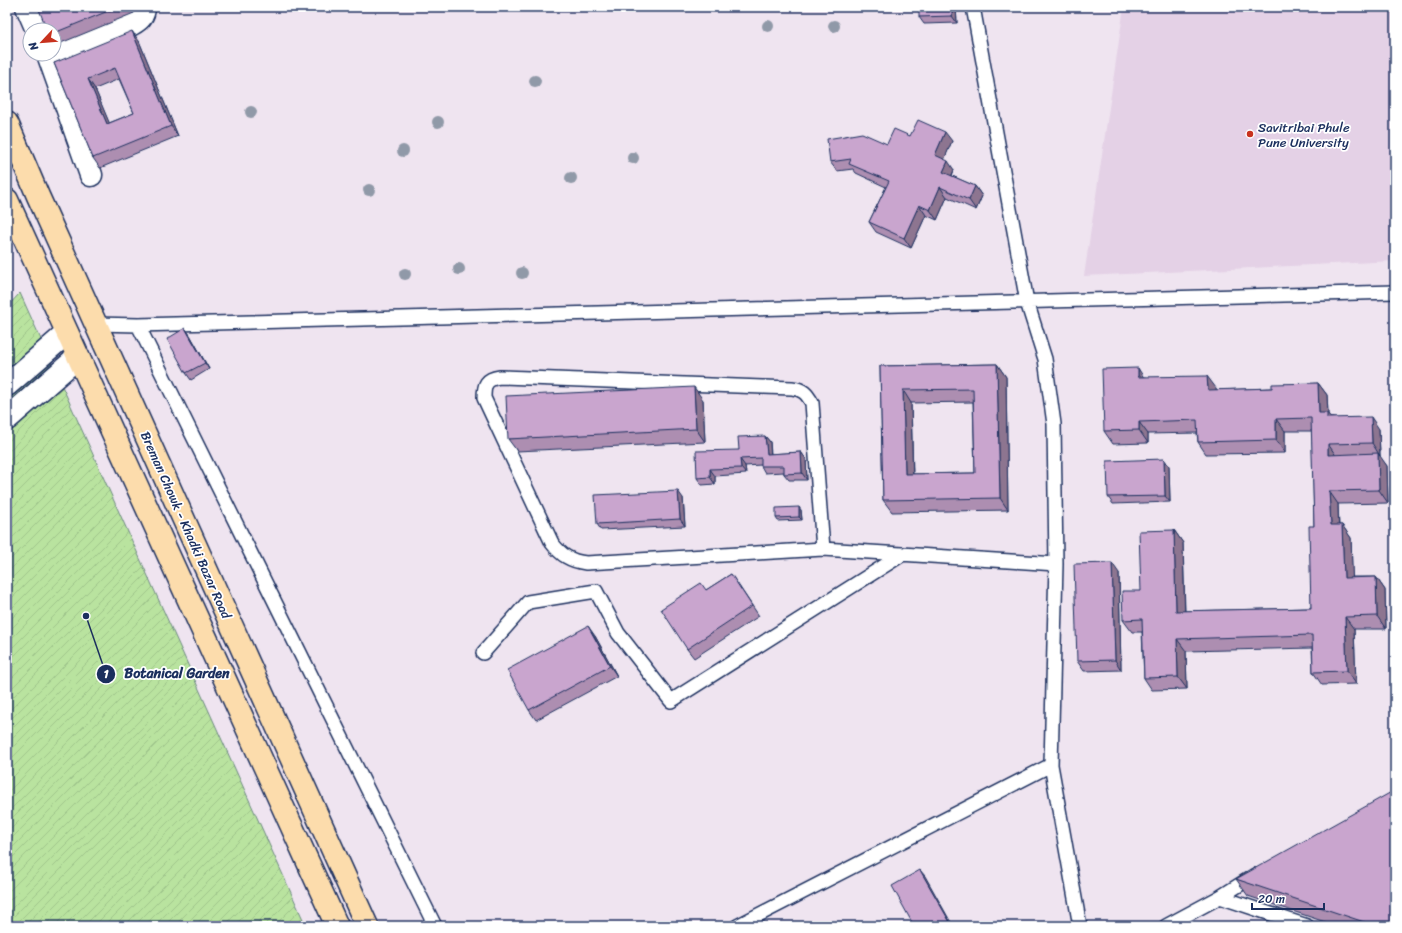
<svg xmlns="http://www.w3.org/2000/svg" width="1402" height="933" font-family="Sriracha,sans-serif">
	<style>
		.built { fill: #e4d1e6 }
		.garden { fill: url(#garden-furrows); stroke: #6a897e }
		.lines { fill: none; stroke-linecap: round; stroke-linejoin: round }
		.lane-casing { stroke: #1b2f5e; stroke-width: 16 }
		.street-casing { stroke: #1b2f5e; stroke-width: 25 }
		.primary-casing { stroke: #1b2f5e; stroke-width: 25 }
		.lane { stroke: #fff; stroke-width: 13 }
		.street { stroke: #fff; stroke-width: 22 }
		.primary { stroke: #fcdcac; stroke-width: 22 }
		.tree { fill: #9099a8 }
		.wall { fill: #ad8eb1; stroke: #1b2f5e; fill-rule: evenodd }
		.shaded-wall { fill: #8d7490; stroke: #1b2f5e }
		.building { fill: #c9a5ce; stroke: #1b2f5e; fill-rule: evenodd }
		.poi-dot { fill: #c8321e; stroke: #fff; stroke-width: 1.5 }
		.labels { text-anchor: middle; dominant-baseline: central; stroke-width: 3.5; stroke-linejoin: round; paint-order: stroke }
		.poi-label { font-size: 13px; fill: #1b2f5e; stroke: #fff; text-anchor: start }
		.street-label { font-size: 13px; fill: #1b2f5e; stroke: #fff }
		.leader { fill: none; stroke: #1b2f5e; stroke-width: 1.5 }
		.callout-dot { fill: #1b2f5e; stroke: #fff; stroke-width: 1.5 }
		.mark-label { font-size: 12px; text-anchor: middle; font-weight: bold; fill: #fff }
		.callout-label { font-size: 14px; text-anchor: middle; font-weight: bold; fill: #1b2f5e; stroke: #fff; stroke-width: 3.5; stroke-linejoin: round; paint-order: stroke }
	</style>
	<defs>
		<pattern id="garden-furrows" width="10" height="10" patternUnits="userSpaceOnUse"><rect width="10" height="10" fill="#b9e39f"/><path d="M-1 1l2-2M0 10L10 0M9 11l2-2" fill="none" stroke="#9ec38b"/></pattern>
	</defs>
	<rect width="100%" height="100%" fill="#efe4f0"/>
	<filter id="ink" filterUnits="userSpaceOnUse"><feTurbulence type="fractalNoise" baseFrequency=".025" numOctaves="2"/><feDisplacementMap in="SourceGraphic" scale="8" xChannelSelector="R" yChannelSelector="G"/><feConvolveMatrix kernelMatrix="1 2 1 2 8 2 1 2 1" color-interpolation-filters="sRGB"/></filter>
	<g filter="url(#ink)">
		<!-- built -->
		<path class="built" d="M1124,7H1395V261L1084,276Z"/>
		<!-- garden -->
		<path class="garden" d="M20,293L306,926H7V307Z"/>
		<g class="lines">
			<!-- lane casing -->
			<g class="lane-casing">
				<path id="lane" d="M973,7L1027,302L1045,359L1054,424L1056,564
					M96,324L138,325
					M823,549L812,403C807,394 803,389 792,388L500,377C486,379 484,384 484,398L552,543C561,555 570,561 586,563L823,549L1056,564L1051,765L1080,926
					M483,653L528,602L596,591L618,633L671,701L903,554
					M1220,897L1307,926
					M435,926L138,325L1395,292
					M737,926L1051,765
					M1166,926L1220,897L1255,875"/>
			</g>
			<!-- street casing -->
			<g class="street-casing">
				<path id="street" d="M27,7L37,30
					M48,54L91,175
					M54,54L132,24C139,20 144,16 144,7
					M7,385L67,333
					M7,419L78,357"/>
			</g>
			<!-- primary casing -->
			<g class="primary-casing">
				<path id="primary" d="M7,123L38,196L367,926
					M7,200L337,926"/>
			</g>
			<!-- lane -->
			<use href="#lane" class="lane"/>
			<!-- street -->
			<use href="#street" class="street"/>
			<!-- primary -->
			<use href="#primary" class="primary"/>
		</g>
		<!-- trees -->
		<g class="tree">
			<circle cx="768" cy="26" r="6"/>
			<circle cx="834" cy="26" r="6"/>
			<circle cx="535" cy="81" r="6"/>
			<circle cx="251" cy="112" r="6"/>
			<circle cx="438" cy="122" r="6"/>
			<circle cx="403" cy="151" r="6"/>
			<circle cx="633" cy="158" r="6"/>
			<circle cx="571" cy="178" r="6"/>
			<circle cx="369" cy="190" r="6"/>
			<circle cx="459" cy="269" r="6"/>
			<circle cx="522" cy="273" r="6"/>
			<circle cx="405" cy="274" r="6"/>
		</g>
		<!-- wall -->
		<path class="wall" d="M38,7H132L134,13L56,45L54,41V30Z
			M956,7L957,23L924,24L919,17Z
			M139,41L178,136L100,168L93,158L54,63ZM119,79L134,113L109,123L95,89Z
			M910,136L952,141L944,159L954,170L952,176L975,186L982,196L976,210L947,197L937,220L926,215L911,248L876,232L869,222L886,187L856,173L853,169L837,171L830,162L887,144Z
			M185,328L190,335L209,369L191,380L186,373Z
			M997,364L1006,377L1008,510L892,512L883,500L880,366ZM973,402L975,473L913,474L911,403Z
			M1144,377L1216,388V390L1272,388L1318,383L1327,395L1328,414L1330,417L1379,429L1380,456H1379L1387,466L1388,503L1338,504L1339,525H1342L1351,538L1352,577H1376L1385,590L1386,629H1354L1356,684L1322,685L1313,672L1312,648L1186,651L1187,689L1152,690L1144,678L1142,632H1132L1123,620L1141,591L1174,530L1183,543L1185,611L1311,608L1314,526L1312,431H1285V453L1206,454L1198,442L1197,433L1148,434V443L1113,444L1104,431Z
			M703,400L705,442L517,451L508,439Z
			M765,436L770,442L771,454L801,452L806,459L807,480H789L784,474V472L765,473L761,466V465L745,466L746,474L715,476V484L702,485L697,478L739,450Z
			M1164,459L1169,466L1170,502L1113,504L1108,497Z
			M683,498L685,526L601,530L597,524Z
			M801,510L802,520L778,521L776,518Z
			M1119,573L1121,670L1084,671L1077,661Z
			M731,574L759,616L694,658L687,649L706,590Z
			M595,636L617,676L536,720L529,710Z
			M1236,879L1395,926H1337L1248,896Z"/>
		<!-- shaded-wall -->
		<path class="shaded-wall" d="M130,7H132L134,13Z
			M952,7H956L957,23L952,16Z
			M132,31L139,41L178,136L171,126Z
			M88,79L95,89L114,134L107,124Z
			M945,132L952,141L942,165L935,155Z
			M948,161L954,170L949,182L943,172Z
			M975,186L982,196L976,210L969,200Z
			M940,187L947,197L937,220L930,210Z
			M919,205L926,215L911,248L904,238Z
			M185,328L190,335L209,369L205,363Z
			M997,364L1006,377L1008,510L1000,498Z
			M1138,368L1146,381L1138,377Z
			M1207,376L1216,388L1217,402L1208,390Z
			M1318,383L1327,395L1328,414L1336,425L1319,413Z
			M694,387L703,400L705,442L696,429Z
			M903,390L911,403L913,486L905,474Z
			M1371,417L1379,429L1380,456L1372,443Z
			M1276,419L1285,431V453L1276,440Z
			M1139,422L1148,434V443L1139,430Z
			M765,436L770,442L771,460L767,454Z
			M1328,444L1337,457L1328,455Z
			M801,452L806,459L807,480L802,473Z
			M1378,453L1387,466L1388,503L1379,490Z
			M740,459L745,466L746,474L741,468Z
			M1164,459L1169,466L1170,502L1165,496Z
			M710,469L715,476V484L710,477Z
			M678,491L683,498L685,526L680,519Z
			M1329,491L1338,504L1339,538L1331,525Z
			M799,507L801,510L802,520L799,517Z
			M1342,525L1351,538L1353,590L1344,578Z
			M1174,530L1183,543L1185,624L1176,611Z
			M1112,563L1119,573L1121,670L1115,660Z
			M1376,577L1385,590L1386,629L1377,616Z
			M1345,617L1354,629L1356,684L1347,671Z
			M588,626L595,636L617,676L610,666Z
			M1177,639L1186,651L1187,689L1178,677Z
			M920,870L925,876L953,926L951,924Z"/>
		<!-- building -->
		<path class="building" d="M38,7H118L54,33V30H47Z
			M919,7H952V16L919,17Z
			M132,31L171,126L93,158L54,63ZM115,68L134,113L107,124L88,79Z
			M918,120L945,132L935,155L948,161L943,172L975,186L969,200L940,187L930,210L919,205L904,238L869,222L889,181L849,164L851,159L830,162L827,139L862,133L887,144L894,129L910,136Z
			M185,328L205,363L186,373L167,339Z
			M997,364L1000,498L883,500L880,366ZM973,389L975,473L905,474L903,390Z
			M1138,368V377L1207,376L1208,390L1272,388V384L1318,383L1319,413H1327V418L1371,417L1372,443L1328,444V455L1378,453L1379,490L1329,491L1331,525H1342L1344,578L1376,577L1377,616L1345,617L1347,671L1313,672L1312,635L1177,639L1178,677L1144,678L1142,619L1123,620L1122,591H1141L1139,531L1174,530L1176,611L1311,608L1309,526H1314L1311,418L1276,419V440L1198,442L1197,420L1139,422V430L1104,431L1102,369Z
			M694,387L696,429L508,439L506,396Z
			M765,436L767,454L801,452L802,473L784,474V466H761V458L740,459L741,468L710,469V477L697,478L696,451L739,450L738,437Z
			M1164,459L1165,496L1108,497L1107,461Z
			M678,491L680,519L597,524L595,495Z
			M799,507V517L776,518V508Z
			M1112,563L1115,660L1077,661L1074,564Z
			M731,574L752,606L687,649L661,609L701,583L706,590Z
			M588,626L610,666L529,710L507,670Z
			M1395,790V926H1376L1236,879Z
			M920,870L951,924L948,926H914L892,886Z"/>
	</g>
	<!-- markers -->
	<circle class="poi-dot" cx="1250" cy="134" r="4"/>
	<g class="labels">
		<!-- poi labels -->
		<g class="poi-label">
			<text x="1258" y="127">Savitribai Phule<tspan x="1258" dy="15">Pune University</tspan></text>
		</g>
		<!-- street labels -->
		<g class="street-label">
			<text transform="translate(186 525) rotate(66)">Breman Chowk - Khadki Bazar Road</text>
		</g>
	</g>
	<!-- callouts -->
	<path class="leader" d="M86 616L106 674"/>
	<g class="callout-dot">
		<circle cx="86" cy="616" r="4"/>
		<circle cx="106" cy="674" r="10"/>
	</g>
	<g class="mark-label">
		<text x="106" y="678">1</text>
	</g>
	<g class="callout-label">
		<text x="177" y="678">Botanical Garden</text>
	</g>
	<!-- margin -->
	<rect width="1402" height="933" fill="none" stroke="#fff" stroke-width="24"/>
	<rect x="12" y="12" width="1378" height="909" fill="none" stroke="#1b2f5e" stroke-width="1.5" filter="url(#ink)"/>
	<!-- north arrow -->
	<g transform="translate(42 42) rotate(244)"><circle r="19" fill="#ffffff" stroke="#a4acbf"/>
	<path d="M0-3L7 15L0 10L-7 15Z" fill="#c8321e"/>
	<text y="-6" font-size="11" font-weight="bold" text-anchor="middle" fill="#1b2f5e">N</text>
	</g>
	<!-- scale -->
	<path d="M1252 903v6h72v-6" fill="none" stroke="#1b2f5e" stroke-width="2"/>
	<text x="1258" y="903" font-size="12" fill="#1b2f5e" stroke="#ffffff" stroke-width="3" paint-order="stroke">20 m</text>
</svg>
